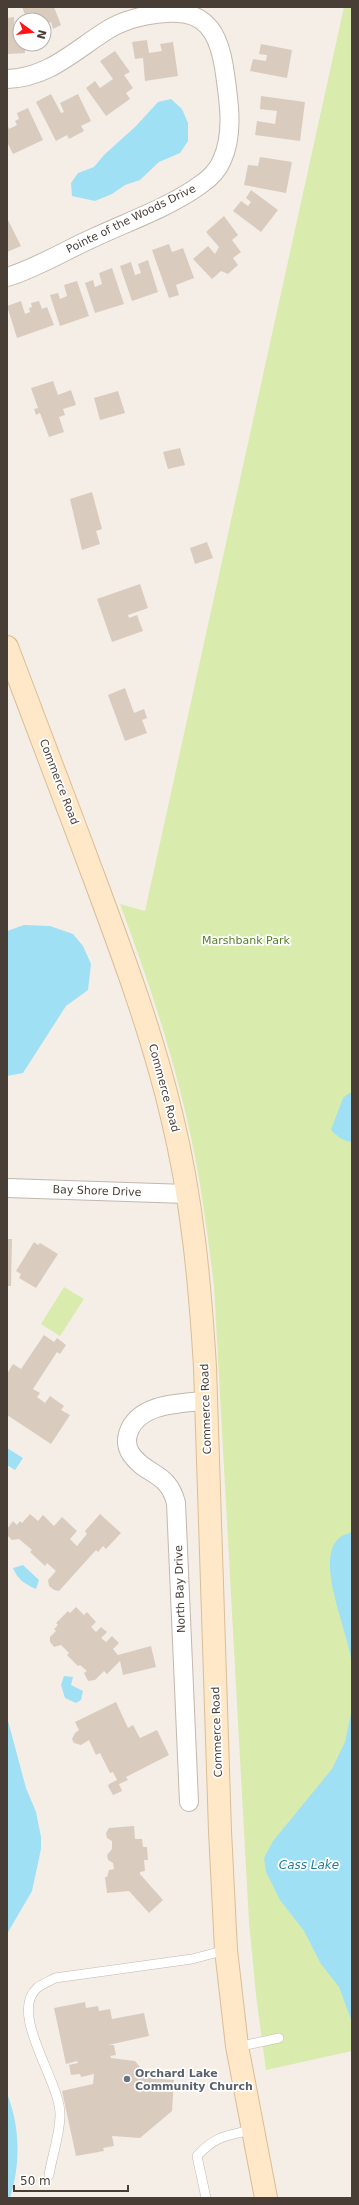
<svg xmlns="http://www.w3.org/2000/svg" width="359" height="2205" font-family="'DejaVu Sans',sans-serif">
	<style>
		.green { fill: #daebae }
		.water { fill: #a0e0f4 }
		.building { fill: #dacbbf }
		.lines { fill: none; stroke-linecap: round; stroke-linejoin: round }
		.lane-casing { stroke: #c4b7ac; stroke-width: 10 }
		.street-casing { stroke: #c4b7ac; stroke-width: 20 }
		.secondary-casing { stroke: #dabd96; stroke-width: 24 }
		.lane { stroke: #fff; stroke-width: 9 }
		.street { stroke: #fff; stroke-width: 18 }
		.secondary { stroke: #ffe8c7; stroke-width: 22 }
		.worship-dot { fill: #6b7280; stroke: #fff; stroke-width: 1.5 }
		.labels { text-anchor: middle; dominant-baseline: central; stroke-width: 3.5; stroke-linejoin: round; paint-order: stroke }
		.street-label { font-size: 11px; fill: #483e36; stroke: #fff }
		.park-label { font-size: 11px; fill: #557e25; stroke: #fff }
		.worship-label { font-size: 11px; font-weight: bold; fill: #5b616d; stroke: #fff; text-anchor: start }
		.water-label { font-size: 12px; font-style: italic; fill: #237b98; stroke: #fff }
	</style>
	<rect width="100%" height="100%" fill="#f4eee7"/>
	<!-- green -->
	<path class="green" d="M344,7H352V2051L266,2070L256,1995L249,1922L214,1286C208,1238 202,1189 192,1142C175,1060 149,982 120,904L145,911Z
		M64,1287L84,1299L60,1336L41,1324Z"/>
	<!-- water -->
	<path class="water" d="M171,99L182,109L188,123V141L180,153L159,162L140,180L125,185L112,194L95,201L72,196L71,183L78,173L94,167L104,155L136,126L158,102Z
		M24,925L50,926L73,934L83,946L91,964L88,990L66,1006L23,1073L7,1076V931Z
		M349,1093H352V1142C343,1141 338,1137 331,1130L343,1098Z
		M7,1448L23,1458L15,1470L7,1465Z
		M352,1532V1667C351,1636 314,1564 338,1539C342,1535 347,1534 352,1532Z
		M23,1565L39,1580L36,1589C25,1584 18,1580 13,1568Z
		M64,1676L73,1677L71,1685L83,1691L81,1700L76,1703L65,1698L61,1685Z
		M352,1709V2022L339,1987L321,1964L304,1931L280,1900L266,1872L264,1858L273,1841L332,1769L345,1742Z
		M7,1717L26,1788L36,1812L41,1837V1849L32,1891L7,1934Z
		M7,2093C20,2127 21,2163 10,2198H7Z"/>
	<!-- building -->
	<path class="building" d="M22,7H54L61,25L53,29L51,22L44,25V20H27Z
		M14,17L15,40H20V44H25V53L8,54L7,18Z
		M147,40L149,53L162,51L160,44L173,42L178,76L145,81L143,58L135,59L132,42Z
		M261,44L292,50L287,78L250,71L253,59L266,61L267,55L259,54Z
		M115,51L130,72L124,75L133,88L126,93L130,99L106,116L86,88L95,81L100,88L113,79L100,61Z
		M51,94L61,113L64,112L60,103L78,94L91,121L81,126L84,131L69,139L67,135L56,141L36,102Z
		M261,96L305,102L300,141L255,135L257,121L275,124L277,111L260,109Z
		M28,108L43,140L13,154L7,142V124L9,129L17,125L15,121L19,119L17,113Z
		M260,157L292,162L286,193L244,185L248,165L258,166Z
		M251,190L278,210L261,232L233,211L241,201L248,206L251,202L246,198Z
		M224,216L238,235L232,240L241,252L233,258L238,265L228,274L221,271L212,279L193,259L208,246L215,254L219,247L206,232Z
		M7,218L21,246L7,252Z
		M169,244L172,252L183,248L194,278L176,285L179,295L169,298L152,250Z
		M148,260L158,292L132,301L120,266L131,262L135,275L141,273L138,264Z
		M112,268L124,304L95,313L85,283L93,280L95,287L102,284L99,273Z
		M77,281L89,316L60,326L50,295L58,293L60,299L67,296L64,285Z
		M21,301L25,314L30,312L29,308L32,307L31,303L39,301L42,309L47,307L54,325L17,338L7,306Z
		M53,381L58,395L71,390L76,405L63,409L65,415L59,417L64,432L49,437L40,413L36,415L34,409L38,408L31,388Z
		M118,391L125,413L100,420L94,398Z
		M180,448L185,465L168,469L163,452Z
		M92,492L102,529L96,531L100,544L82,550L70,499Z
		M207,542L213,558L195,564L190,548Z
		M140,584L148,608L128,615L129,618L137,615L143,631L112,642L97,599Z
		M125,688L134,713L144,709L147,718L142,720L147,733L125,741L108,695Z
		M7,1239H12L11,1286H7Z
		M34,1242L38,1245L40,1243L58,1254L36,1288L19,1278L21,1274L16,1271Z
		M44,1335L54,1342L57,1338L66,1345L60,1354L57,1352L33,1389L40,1393L37,1397L45,1403L50,1396L64,1406L61,1410L70,1415L51,1444L7,1415V1374L13,1364L21,1369Z
		M30,1514L38,1521L43,1515L54,1526L62,1517L77,1531L70,1539L77,1546L87,1534L85,1531L100,1514L121,1533L106,1549L103,1546L98,1552L96,1550L59,1591L54,1590L49,1586L48,1580L56,1571L47,1563L45,1566L30,1552L32,1550L19,1539L12,1540L7,1535V1529L13,1521L17,1525L20,1521L22,1523Z
		M76,1607L84,1615L87,1612L96,1622L91,1627L96,1632L101,1627L107,1632L101,1638L106,1642L112,1636L119,1643L113,1649L118,1655L151,1646L156,1667L123,1675L120,1661L107,1674L104,1671L95,1680L88,1681L84,1673L87,1671L80,1665L78,1666L67,1655L69,1653L61,1645L54,1647L50,1642V1637L56,1631L54,1629L58,1625L56,1623L68,1611L70,1613Z
		M116,1702L128,1728L133,1725L140,1738L157,1730L169,1755L126,1777L128,1780L119,1784L122,1791L113,1795L108,1786L109,1784L117,1780L113,1772L110,1773L100,1753L96,1755L89,1740L81,1745L74,1743L72,1739L75,1733L79,1730L75,1722Z
		M134,1826L135,1839H142L143,1847H147L148,1860H144L145,1871L140,1872V1874L163,1900L149,1913L129,1891L107,1893L105,1877H107L109,1870L114,1869L113,1863L108,1860L107,1855L112,1849V1841L107,1838L106,1833L109,1828Z
		M85,2002L86,2008L98,2006L99,2011L110,2009L112,2019L144,2013L149,2036L108,2045H114L116,2055L110,2056L111,2058L135,2061L149,2078L174,2080L172,2111L140,2138L112,2136L114,2146L103,2148L104,2151L76,2156L62,2091L93,2084L94,2074L81,2077L80,2074L71,2075L69,2065L78,2063L77,2061L66,2064L54,2008Z"/>
	<g class="lines">
		<!-- lane casing -->
		<g class="lane-casing">
			<path id="lane" d="M237,2047L279,2038
				M49,2175C52,2156 60,2134 60,2115C61,2082 8,2014 37,1988C42,1984 50,1981 55,1978L192,1959L226,1950
				M206,2198L197,2156C215,2136 226,2136 251,2130"/>
		</g>
		<!-- street casing -->
		<g class="street-casing">
			<path id="street" d="M7,79C49,78 76,49 109,29C129,17 163,10 186,14C212,19 220,43 224,67C228,96 235,132 222,160C218,170 209,179 200,185C170,207 127,222 93,238C66,250 35,269 7,277
				M7,1188L187,1194
				M189,1802L176,1503C168,1471 146,1476 131,1454C127,1448 126,1441 128,1434C137,1403 181,1403 206,1401"/>
		</g>
		<!-- secondary casing -->
		<g class="secondary-casing">
			<path id="secondary" d="M7,647C36,724 66,802 95,880C124,958 153,1036 172,1117C192,1199 200,1283 205,1367L220,1831L226,1950L237,2046L266,2198"/>
		</g>
		<!-- lane -->
		<use href="#lane" class="lane"/>
		<!-- street -->
		<use href="#street" class="street"/>
		<!-- secondary -->
		<use href="#secondary" class="secondary"/>
	</g>
	<!-- markers -->
	<circle class="worship-dot" cx="127" cy="2079" r="4"/>
	<g class="labels">
		<!-- street labels -->
		<g class="street-label">
			<text transform="translate(131 219) rotate(-26)">Pointe of the Woods Drive</text>
			<text transform="translate(59 782) rotate(69)">Commerce Road</text>
			<text transform="translate(164 1088) rotate(75)">Commerce Road</text>
			<text transform="translate(97 1191) rotate(2)">Bay Shore Drive</text>
			<text transform="translate(206 1409) rotate(-92)">Commerce Road</text>
			<text transform="translate(180 1589) rotate(-92)">North Bay Drive</text>
			<text transform="translate(217 1732) rotate(-92)">Commerce Road</text>
		</g>
		<!-- park labels -->
		<g class="park-label">
			<text x="246" y="940">Marshbank Park</text>
		</g>
		<!-- worship labels -->
		<g class="worship-label">
			<text x="135" y="2073">Orchard Lake<tspan x="135" dy="13">Community Church</tspan></text>
		</g>
		<!-- water labels -->
		<g class="water-label">
			<text x="309" y="1865">Cass Lake</text>
		</g>
	</g>
	<!-- border -->
	<rect width="359" height="2205" fill="none" stroke="#483e36" stroke-width="16"/>
	<!-- north arrow -->
	<g transform="translate(32 32) rotate(105)"><circle r="19" fill="#ffffff" stroke="#b6b2af"/>
	<path d="M0-3L7 15L0 10L-7 15Z" fill="#ff1418"/>
	<text y="-6" font-size="11" font-weight="bold" text-anchor="middle" fill="#483e36">N</text>
	</g>
	<!-- scale -->
	<path d="M14 2185v6h114v-6" fill="none" stroke="#483e36" stroke-width="2"/>
	<text x="20" y="2185" font-size="12" fill="#483e36" stroke="#ffffff" stroke-width="3" paint-order="stroke">50 m</text>
</svg>
